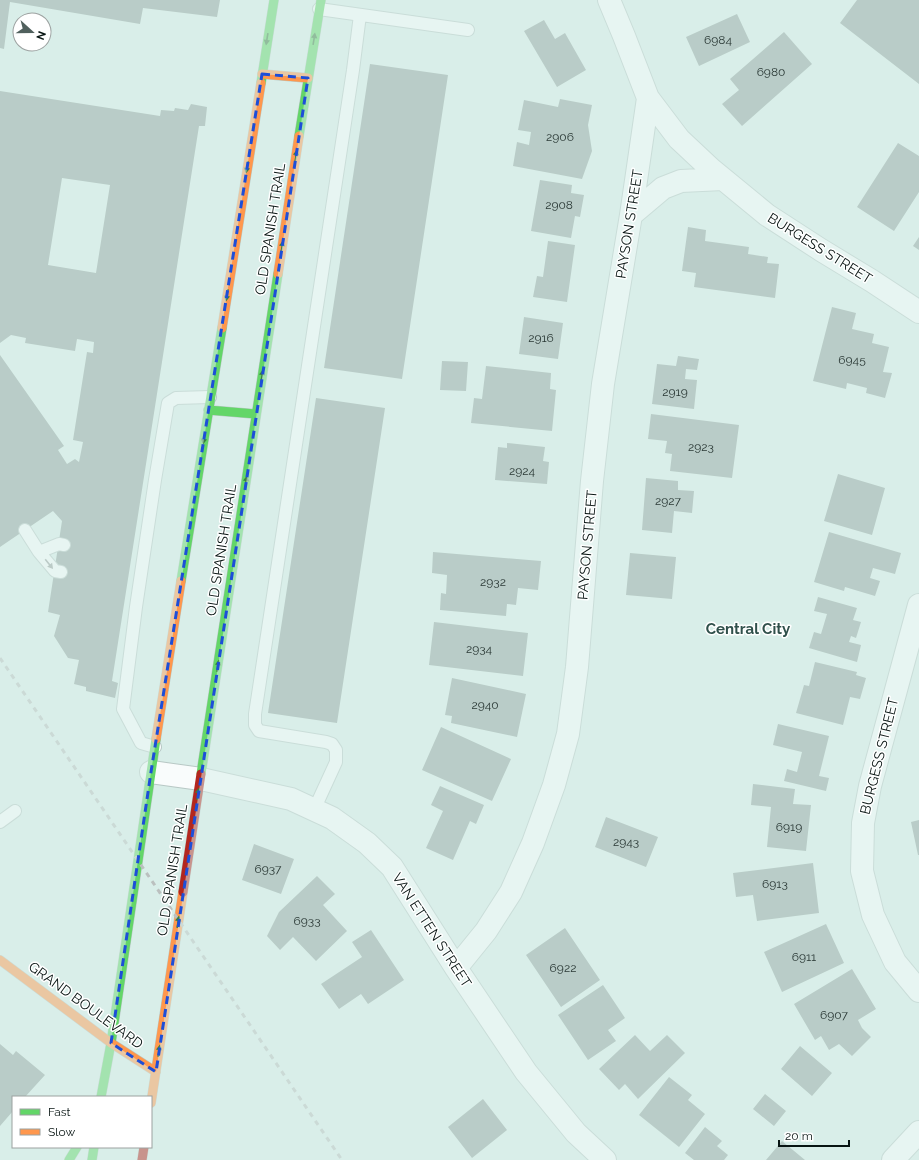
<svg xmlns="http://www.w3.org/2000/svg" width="919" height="1160" font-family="Raleway,sans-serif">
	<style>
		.building { fill: #93a39f; fill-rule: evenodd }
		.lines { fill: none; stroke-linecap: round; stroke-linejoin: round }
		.lane-casing { stroke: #b8c8c5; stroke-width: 14 }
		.street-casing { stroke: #b8c8c5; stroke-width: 24 }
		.fast-casing { stroke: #b8c8c5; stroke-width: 10 }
		.slow-casing { stroke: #b8c8c5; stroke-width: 10 }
		.jam-casing { stroke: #b8c8c5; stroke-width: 10 }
		.lane { stroke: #f9fcfc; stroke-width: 12 }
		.street { stroke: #f9fcfc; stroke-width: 22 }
		.fast { stroke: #63d668; stroke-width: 9 }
		.slow { stroke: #ff974d; stroke-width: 9 }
		.jam { stroke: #b3261e; stroke-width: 9 }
		.rail { stroke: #bbc0bf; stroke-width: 3; stroke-dasharray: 5 5; stroke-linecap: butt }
		.oneway { fill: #3a7f41 }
		.oneway2 { fill: #989f9e }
		.marked { fill: none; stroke: #1d4ed8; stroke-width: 3; stroke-dasharray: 8 5; stroke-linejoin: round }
		.labels { text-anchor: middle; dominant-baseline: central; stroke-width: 3; stroke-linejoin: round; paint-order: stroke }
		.number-label { font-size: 12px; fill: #2a3835 }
		.street-label { font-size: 14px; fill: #071412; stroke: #fff }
		.neighbourhood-label { font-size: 15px; font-weight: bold; fill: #30504b; stroke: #fff }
	</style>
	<rect width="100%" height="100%" fill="#d9eee9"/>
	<!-- building -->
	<path class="building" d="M0,0H220L217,17L143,8L140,24L10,2L4,49L0,48Z
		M857,0H919V84L840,23Z
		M737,14L750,42L699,66L686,37Z
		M544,20L555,39L565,33L586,70L557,87L524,31Z
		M784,32L812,64L742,126L722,104L739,90L730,79Z
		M370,64L448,75L402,379L324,368Z
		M0,91L160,116L161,110L174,111L175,108L188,110L191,104L207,107L205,126H199L112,681L118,683L115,698L86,691V687L74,684L79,660L68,658L54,636L60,615L48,612L62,521L53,511L0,547V355L64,446L58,450L67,464L75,459L79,462L83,442L73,440L87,352L93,353L94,342L77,339L75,351L25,343L26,338L11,335L0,343ZM62,178L110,185L96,273L48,265Z
		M560,99L592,105L588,125L592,151L582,179L513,166L517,142L529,145L531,132L518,130L524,100L558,107Z
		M898,143L919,156V192L894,231L857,207Z
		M540,180L572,185L571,193L584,195L580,217L575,216L571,238L531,231Z
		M688,227L706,230L705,241L749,247L748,254L768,257L767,263L779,264L775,298L694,287L696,273L682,271Z
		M919,237V250L913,246Z
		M548,241L575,245L567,302L533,297L537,276L543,277Z
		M832,307L856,313L852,329L874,334L872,343L889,347L883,372L892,373L885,398L866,393L867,388L847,383L846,389L813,381Z
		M524,317L563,323L558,359L519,354Z
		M678,356L699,359L697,370L686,369L685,379L697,380L694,409L652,404L657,364L676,366Z
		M442,361L468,362L466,391L440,390Z
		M486,366L551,373L550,389L556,390L552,431L471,423L474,398L482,399Z
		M316,398L385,408L337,723L268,713Z
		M651,414L739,425L732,478L670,471L672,454L665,453L667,441L648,439Z
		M507,443L545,447L543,461L549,462L547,484L495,480L498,447L507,448Z
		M838,474L885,488L872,535L824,521Z
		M646,478L678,481V490L694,491L692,513L674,511L672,533L642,530Z
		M829,532L901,553L895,574L873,568L870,578L880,581L875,596L845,587L844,591L814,582Z
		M433,552L541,561L538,590L518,588L516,605L507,604L506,616L440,610L441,593L446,594L447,575L432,573Z
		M630,553L676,557L672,599L626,595Z
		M818,597L857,608L853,620L861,622L856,638L851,636L849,642L861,645L857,662L809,648L814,632L821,634L827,614L814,611Z
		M434,622L528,633L523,676L429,665Z
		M815,662L857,672L856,675L866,678L860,699L850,697L843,725L796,713L804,685L809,686Z
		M452,678L526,694L517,737L451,723L452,716L445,715Z
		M778,724L829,736L819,776L829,778L826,791L784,781L787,769L797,772L802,752L773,745Z
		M441,727L511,759L492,801L422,770Z
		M753,784L795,789L793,804L811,805L806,851L767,847L771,807L751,805Z
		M440,786L484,805L476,824L470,821L453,860L426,848L443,811L431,805Z
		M606,817L658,837L646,867L595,847Z
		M919,820V855H918L911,822Z
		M254,844L294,859L281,894L242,880Z
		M813,863L819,913L757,921L753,895L736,897L733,873Z
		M317,876L335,894L323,905L347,931L316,961L293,937L280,950L267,936L279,912Z
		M826,924L844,963L782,992L764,952Z
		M565,928L600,980L561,1007L526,955Z
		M371,930L404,980L368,1004L361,994L339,1009L321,984L362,957L352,942Z
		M852,969L876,1009L858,1020L862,1028L871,1037L852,1056L839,1044L829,1050L821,1036L815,1040L794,1004Z
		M603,985L625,1018L608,1030L616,1041L588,1060L558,1015Z
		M635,1035L650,1051L667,1035L685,1053L638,1099L625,1084L619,1090L599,1069Z
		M0,1044L13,1055L16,1051L45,1075L25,1097H13V1111L0,1126Z
		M800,1046L832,1073L812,1096L781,1069Z
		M669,1077L692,1095L688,1100L705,1114L679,1147L639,1115Z
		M765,1094L786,1111L774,1126L753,1109Z
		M483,1099L507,1130L472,1158L448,1127Z
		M705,1127L722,1141L717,1146L728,1155L724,1160H694L685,1153Z
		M782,1141L805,1160H766Z"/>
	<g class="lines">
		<!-- lane casing -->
		<g class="lane-casing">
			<path id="lane" d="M319,9L468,30
				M25,530L39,552
				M61,572L55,571L39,552L59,544L64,545
				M155,747L141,743L123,709L136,607L155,480L168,403L176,398L210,397
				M314,810L336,762V750L332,744L326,742L259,731L255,725V714L353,70L360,15
				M0,822L15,811"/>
		</g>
		<!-- street casing -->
		<g class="street-casing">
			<path id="street" d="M609,0L624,36L648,98L679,139L711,169L767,215L821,250L872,281L919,312
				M631,215L663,188L681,181L723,179
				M919,605L870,786L863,823L862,871L873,915L895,962L919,991
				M151,772L201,779L291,799L332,818L367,843L392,867L456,968L526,1072L576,1133L605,1160
				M456,968L486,931L511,892L533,843L554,785L568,734L577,667L592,481L603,384L631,215L648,98
				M893,1160L919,1132"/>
		</g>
		<!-- fast casing -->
		<g class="fast-casing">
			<path id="fast" d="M261,83L274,0
				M299,136L321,0
				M208,410L256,414
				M181,581L222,328
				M201,774L278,274
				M101,1097L111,1043L156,739
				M69,1160L77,1147
				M92,1160L94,1147"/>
		</g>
		<!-- slow casing -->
		<g class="slow-casing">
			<path id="slow" d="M262,74L308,78
				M278,274L299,136
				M222,328L261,83
				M156,739L181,581
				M0,960L111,1043L156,1072
				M151,1103L183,892"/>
		</g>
		<!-- jam casing -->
		<g class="jam-casing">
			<path id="jam" d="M183,892L201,774
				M142,1160L144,1147"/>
		</g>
		<!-- lane -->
		<use href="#lane" class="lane"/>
		<!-- street -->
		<use href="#street" class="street"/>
		<!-- fast -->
		<use href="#fast" class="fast"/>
		<!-- slow -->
		<use href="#slow" class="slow"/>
		<!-- jam -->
		<use href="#jam" class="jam"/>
		<!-- rail -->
		<path class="rail" d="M0,658L342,1160"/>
	</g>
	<!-- one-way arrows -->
	<defs><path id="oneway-solid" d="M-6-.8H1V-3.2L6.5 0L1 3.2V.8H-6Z"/></defs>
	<g class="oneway">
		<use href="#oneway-solid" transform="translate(267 39) rotate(99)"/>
		<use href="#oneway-solid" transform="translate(314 39) rotate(-81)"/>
		<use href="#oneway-solid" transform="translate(296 156) rotate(-81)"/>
		<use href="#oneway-solid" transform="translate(247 167) rotate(99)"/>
		<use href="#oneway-solid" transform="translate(282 247) rotate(-81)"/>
		<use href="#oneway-solid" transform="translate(227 295) rotate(99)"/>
		<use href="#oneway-solid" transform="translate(262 376) rotate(-81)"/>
		<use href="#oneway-solid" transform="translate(204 438) rotate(99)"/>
		<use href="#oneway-solid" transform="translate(246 482) rotate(-81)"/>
		<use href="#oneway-solid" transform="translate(218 666) rotate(-81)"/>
		<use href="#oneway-solid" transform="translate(198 794) rotate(-81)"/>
		<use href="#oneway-solid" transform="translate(178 922) rotate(-81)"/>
		<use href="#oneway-solid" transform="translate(159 1051) rotate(-82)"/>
	</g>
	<use class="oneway2" href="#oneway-solid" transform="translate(49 564) rotate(51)"/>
	<!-- marked area -->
	<path d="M0 0H919V1160H0ZM262,74L308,78L156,1072L111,1043L151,772Z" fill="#d9eee9" fill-opacity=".55" fill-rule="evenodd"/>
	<path class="marked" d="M262,74L308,78L156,1072L111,1043L151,772Z"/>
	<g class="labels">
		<!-- number labels -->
		<g class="number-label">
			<text x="718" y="40">6984</text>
			<text x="771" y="72">6980</text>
			<text x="560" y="137">2906</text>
			<text x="559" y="205">2908</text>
			<text x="541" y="338">2916</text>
			<text x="852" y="360">6945</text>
			<text x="675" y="392">2919</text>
			<text x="701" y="447">2923</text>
			<text x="522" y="471">2924</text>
			<text x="668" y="501">2927</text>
			<text x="493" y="582">2932</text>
			<text x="479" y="649">2934</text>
			<text x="485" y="705">2940</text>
			<text x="789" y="827">6919</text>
			<text x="626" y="842">2943</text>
			<text x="268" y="869">6937</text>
			<text x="775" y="884">6913</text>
			<text x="307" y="921">6933</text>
			<text x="804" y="957">6911</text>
			<text x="563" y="968">6922</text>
			<text x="834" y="1015">6907</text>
		</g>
		<!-- street labels -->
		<g class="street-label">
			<text transform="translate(629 224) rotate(-81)">PAYSON STREET</text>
			<text transform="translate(270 229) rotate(-81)">OLD SPANISH TRAIL</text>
			<text transform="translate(820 248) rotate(32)">BURGESS STREET</text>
			<text transform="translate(587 545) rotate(-85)">PAYSON STREET</text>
			<text transform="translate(221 550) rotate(-81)">OLD SPANISH TRAIL</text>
			<text transform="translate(879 756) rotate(-76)">BURGESS STREET</text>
			<text transform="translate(172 870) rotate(-81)">OLD SPANISH TRAIL</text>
			<text transform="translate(432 930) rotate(57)">VAN ETTEN STREET</text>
			<text transform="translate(86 1005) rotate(36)">GRAND BOULEVARD</text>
		</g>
		<!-- neighbourhood labels -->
		<g class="neighbourhood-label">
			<text x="748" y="629">Central City</text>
		</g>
	</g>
	<!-- legend -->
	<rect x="12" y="1096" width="140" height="52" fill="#ffffff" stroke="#9ca1a0"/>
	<rect x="20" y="1109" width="20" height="6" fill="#63d668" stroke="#9ca1a0"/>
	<text x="48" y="1116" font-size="12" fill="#071412">Fast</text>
	<rect x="20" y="1129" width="20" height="6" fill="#ff974d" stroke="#9ca1a0"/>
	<text x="48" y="1136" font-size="12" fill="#071412">Slow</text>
	<!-- north arrow -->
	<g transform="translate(32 32) rotate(111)"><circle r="19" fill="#ffffff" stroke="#9ca1a0"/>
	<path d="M0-3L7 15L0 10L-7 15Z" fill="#50605d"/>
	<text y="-6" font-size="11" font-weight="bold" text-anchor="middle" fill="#071412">N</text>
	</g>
	<!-- scale -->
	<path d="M779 1140v6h70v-6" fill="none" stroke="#071412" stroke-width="2"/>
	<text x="785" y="1140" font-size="12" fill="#071412" stroke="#ffffff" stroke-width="3" paint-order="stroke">20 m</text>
</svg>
